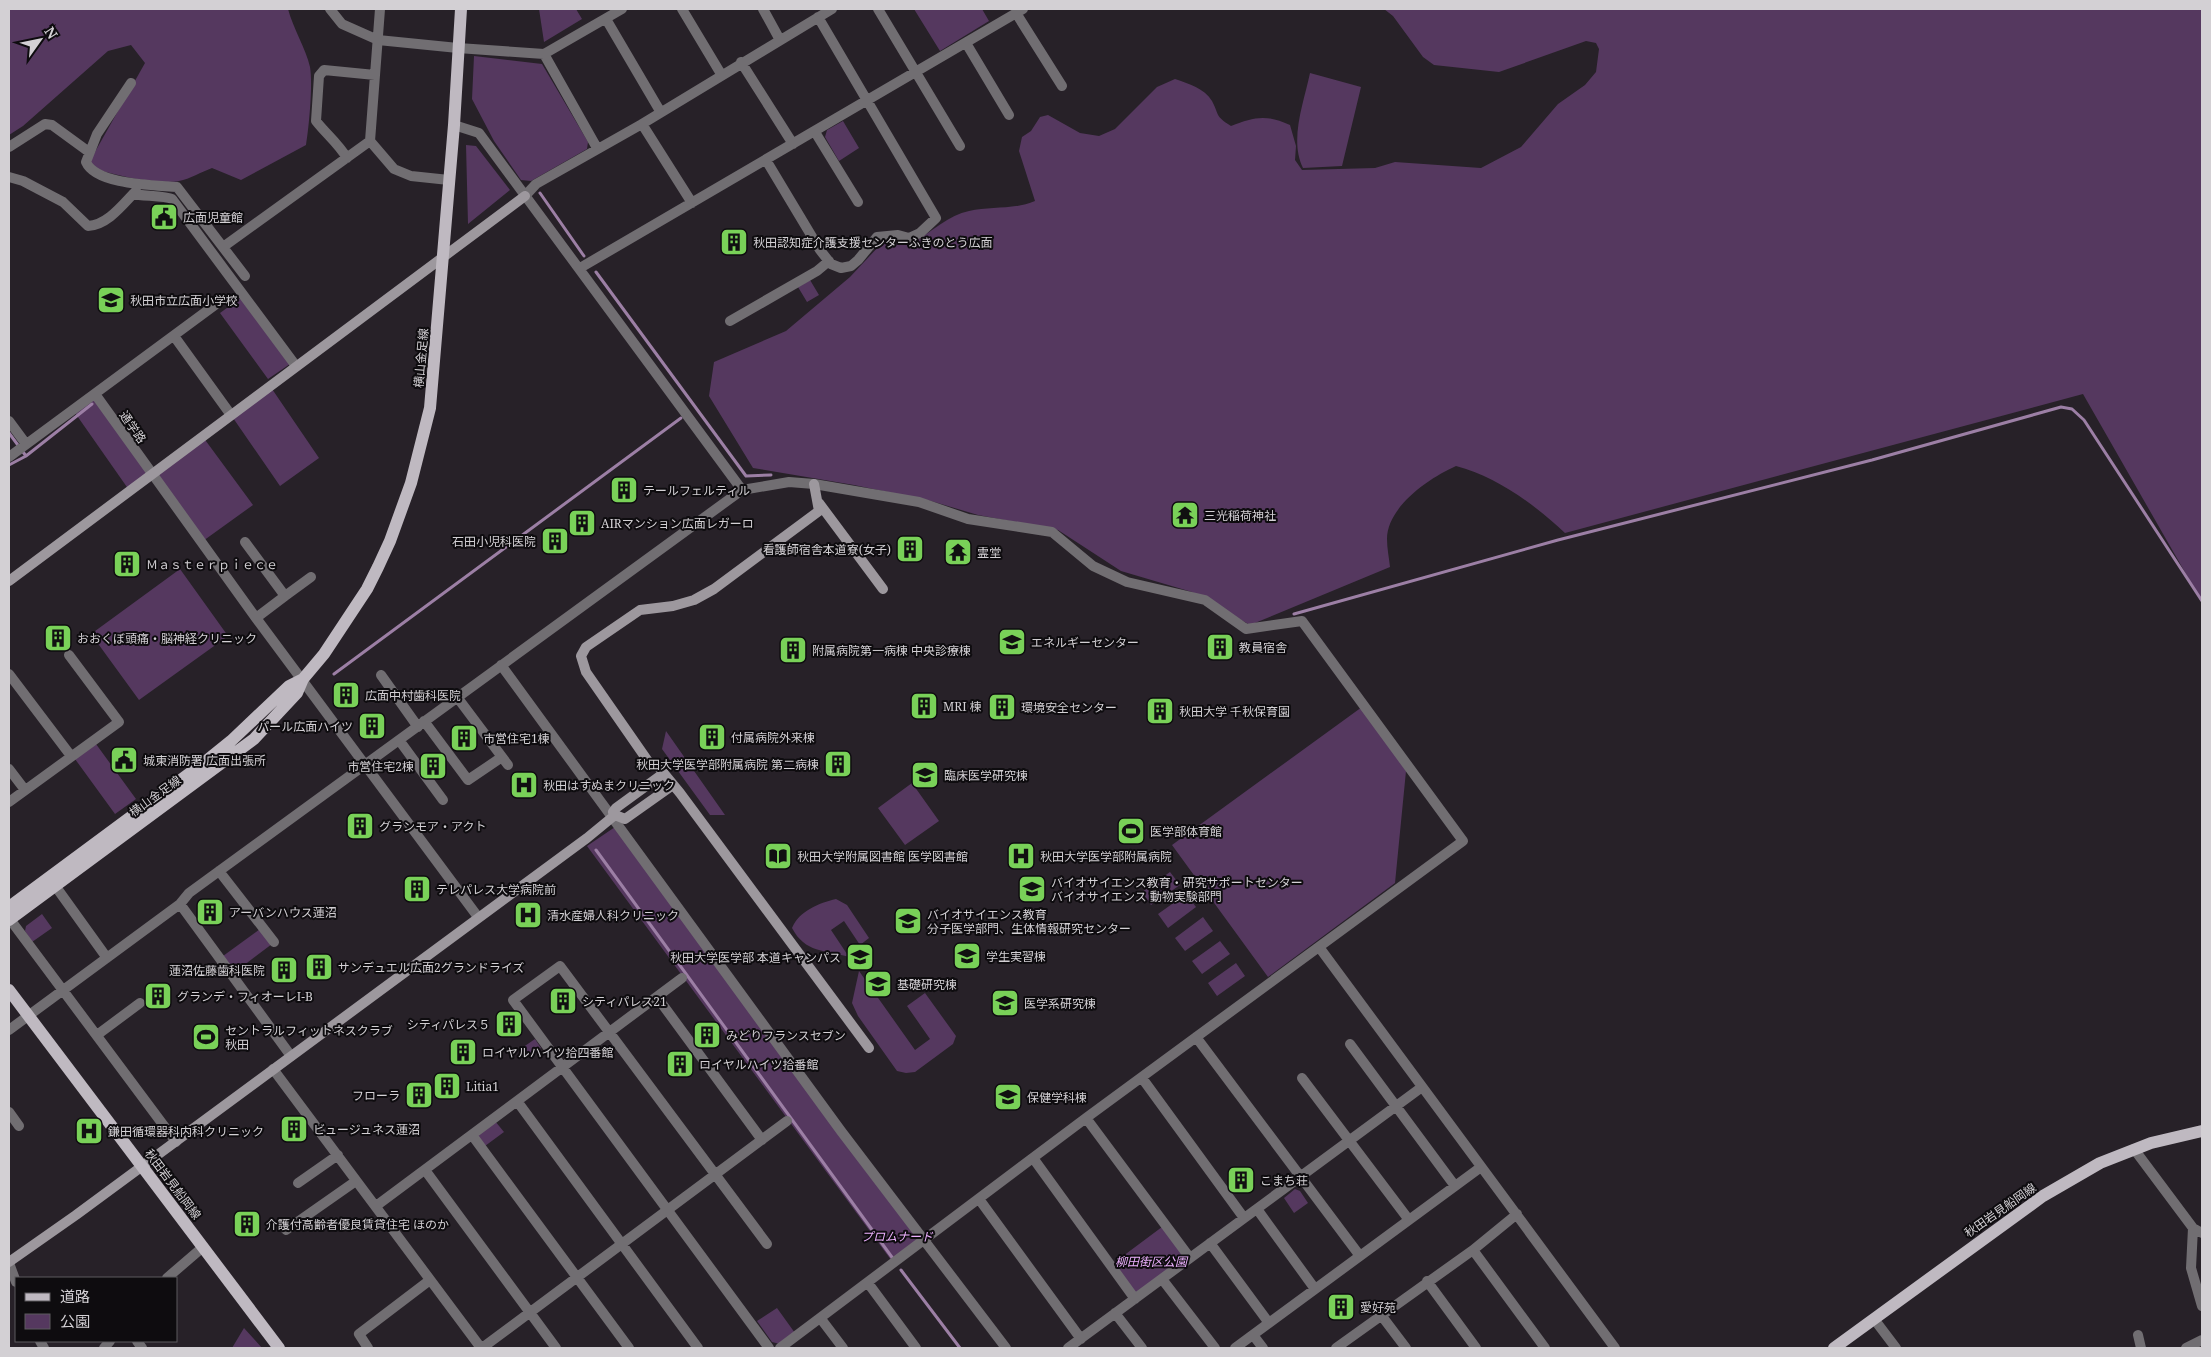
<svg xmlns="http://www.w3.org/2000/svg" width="2211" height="1357" font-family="'Noto Serif','Noto Sans JP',serif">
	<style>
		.green { fill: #55385f }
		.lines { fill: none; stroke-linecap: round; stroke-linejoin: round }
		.stream { stroke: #9c7fa5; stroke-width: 3 }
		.street { stroke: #716e72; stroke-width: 10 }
		.secondary { stroke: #9d989e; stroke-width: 10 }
		.primary { stroke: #bfb9c1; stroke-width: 12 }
		.labels { text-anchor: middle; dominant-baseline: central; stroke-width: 4; stroke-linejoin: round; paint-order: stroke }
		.poi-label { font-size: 12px; fill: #d3d0d4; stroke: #0e0c0f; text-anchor: start }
		.street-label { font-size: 12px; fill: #d3d0d4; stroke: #0e0c0f }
		.park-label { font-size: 12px; font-style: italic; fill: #edb1ff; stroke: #0e0c0f }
	</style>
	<rect width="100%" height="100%" fill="#272128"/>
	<!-- green -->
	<path class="green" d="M9,9H288C293,28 306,49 310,67C313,84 309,127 306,145L241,180L212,168C201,172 190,179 179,181C161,185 107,175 90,166L91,159L145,63L131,45L108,51L23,126L9,135Z
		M539,9H576L582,19L544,42Z
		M914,9H982L989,21L940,51Z
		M1384,9H2202V602L2083,394L1565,533C1534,504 1497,477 1456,466C1429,478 1387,507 1387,539C1387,548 1389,558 1390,567L1250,625L1192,592L1121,571L1058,530L978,515L931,501L854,485L753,468L709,396L714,362L786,331L850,277L880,245L895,238L915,242C932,231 949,215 969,211C991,206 1014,210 1035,201L1019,151L1022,137L1031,131L1040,117L1048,115L1080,133L1099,136L1115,129L1157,87L1175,79C1189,84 1204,88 1212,101C1220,116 1214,115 1231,126C1254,117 1266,114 1290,125L1296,146L1295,160L1302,170L1375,168L1395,162L1481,168L1521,147L1558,104L1585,85L1596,72L1599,49L1596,43L1586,41L1499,72L1434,65L1423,57L1393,16Z
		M474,56L542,64L588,142L587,149L531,181L521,180L494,141L472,99Z
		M1310,73L1361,87L1342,166L1303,168C1289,140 1304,102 1310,73Z
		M843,121L859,148L839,161L825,137L827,130Z
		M466,145L476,146L510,190L468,224Z
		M810,280L819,295L807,302L798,287Z
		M242,297L290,364L268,379L220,313Z
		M270,386L319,458L280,486L231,415Z
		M97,393L151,474L203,437L253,505L203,541L151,474L129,490L73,410Z
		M180,569L228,636L139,700L91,634Z
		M1362,707L1406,771L1395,883L1268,977L1172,845Z
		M666,731L725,815H710L662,749Z
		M96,744L136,799L115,814L75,759Z
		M912,783L939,821L905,845L878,808Z
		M615,827L924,1242L894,1264L587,846Z
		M1170,872L1180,885L1151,905L1142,892Z
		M1186,894L1196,907L1168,928L1158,914Z
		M836,899L847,905L869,938L860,945L844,921L831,930L849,957C825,950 805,953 792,928C799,911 819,903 836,899Z
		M42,914L52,928L32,942L25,931L26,926Z
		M1203,917L1213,931L1185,951L1175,938Z
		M260,929L272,944L235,972L223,956Z
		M1220,941L1230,954L1202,974L1192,961Z
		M1236,963L1245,976L1217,996L1208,983Z
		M859,971L915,1050L930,1039L907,1006L925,993L956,1036L953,1044L915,1072L906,1073L897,1071L858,1016L852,1003Z
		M535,1039L541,1048L525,1058L519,1050Z
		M495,1121L504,1132L485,1146L477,1135Z
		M1295,1189L1300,1191L1308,1203L1294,1213L1284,1198Z
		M1166,1224L1190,1258L1135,1299L1111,1265Z
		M777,1308L795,1333L780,1344L772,1342L757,1321Z
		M244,1328L262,1348H232Z"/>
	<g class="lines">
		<!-- stream -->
		<path class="stream" d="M540,193L584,256
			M596,272L746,476L771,475
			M9,433L26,456
			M9,465L26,456L92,404
			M1294,614L1558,540L1872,460L2061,407L2072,409L2084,420L2202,601
			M334,674L681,418
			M596,850L894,1260
			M901,1270L960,1348"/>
		<!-- street -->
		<path class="street" d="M330,9L342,24L378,40L458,48L544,54L622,9
			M380,9L370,141L394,169L411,176L449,180
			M682,9L721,74
			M763,9L780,40
			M878,9L960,146
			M1016,13L1062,86
			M606,19L660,111
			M966,43L1009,115
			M544,54L597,148
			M741,62L793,144
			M131,83L97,134L86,162C96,185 154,185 177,187L245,276
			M642,124L692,203
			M454,125L479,133L742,490
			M815,132L858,202
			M9,147L45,124L52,125L89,152
			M347,158C337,142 327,135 316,121L319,76L324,70L375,75
			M766,160L820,250L831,264L841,268L851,266L858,260L877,237L898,235L909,238L920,233L936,218L818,17
			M9,177L23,181L63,202L88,226C108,225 123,204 136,191
			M133,194C142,196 166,196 172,199L296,366
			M525,196L536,184L642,124L832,9
			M223,247L370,141
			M580,268L1023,9
			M730,321L817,271L829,261
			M174,336L231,415
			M95,394L256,618L478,917
			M9,421L26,444
			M9,457L215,305
			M245,542L285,596L256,618
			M285,596L311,577
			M501,665L841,1131L1006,1348
			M9,674L71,756
			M381,675L418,727
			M457,697L508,765
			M424,721L468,780L502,757
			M399,740L443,800
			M9,769L25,790
			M9,802L119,722L69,655
			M219,871L274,942
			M51,880L107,958
			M180,904L291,1056
			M9,918L176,1142
			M1319,947L1615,1348
			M657,997L762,1140
			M9,1030L180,904L189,893L742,490L789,482L814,484L919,502L968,519L1052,532L1093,566L1127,582L1205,600L1246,629L1302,621L1463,841L1086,1118L780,1348
			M97,1035L140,1003
			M1196,1037L1360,1256
			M1350,1044L1455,1186
			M273,1069L481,1348
			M1142,1078L1244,1218
			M1302,1078L1409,1220
			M517,1101L698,1348
			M9,1112L19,1126
			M1086,1118L1190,1258
			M472,1135L629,1348
			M2134,1149L2193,1228L2202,1233
			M1033,1158L1135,1299
			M425,1170L556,1348
			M298,1183L338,1155
			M979,1199L1081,1339
			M376,1206L682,978
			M1257,1209L1315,1289
			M2193,1228L2191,1268L2202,1306
			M286,1230L356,1181
			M1210,1243L1269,1323
			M767,1244L560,966L513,1000L769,1348
			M1473,1250L1545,1348
			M9,1263L16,1282
			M167,1278L203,1247
			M1162,1279L1215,1348
			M1427,1281L1476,1348
			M868,1283L916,1348
			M1115,1313L1142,1348
			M1381,1315L1406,1348
			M821,1319L843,1348
			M1874,1319L1896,1348
			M1253,1335L1263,1348
			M2138,1335L2141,1348
			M40,1341L44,1348
			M137,1341L142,1348
			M104,1348L110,1341
			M368,1348L359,1334L430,1280
			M482,1348L787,1121
			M1068,1348L1422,1087
			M1235,1348L1481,1167
			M1336,1348L1473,1250L1517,1214
			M2186,1348L2202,1340"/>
		<!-- secondary -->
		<path class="secondary" d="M814,484L819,511L714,589L694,600L673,606L640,610L586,647L581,656L586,672L650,764L657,765L680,793L869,1048
			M819,503L883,589
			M9,581L525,196
			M615,815L625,819L673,785
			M9,1262L76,1215L587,838L615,815L613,812L616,808L664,773"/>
		<!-- primary -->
		<path class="primary" d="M9,907L205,762L231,741L289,686L303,679
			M9,920L254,739L297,693L303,679L324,654L367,589L378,567L390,541L411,483L430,408L454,125L461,9
			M9,990L279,1348
			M1834,1348L2043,1196L2100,1163L2151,1143L2202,1131"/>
	</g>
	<!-- icons -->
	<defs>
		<g id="civic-square" transform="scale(1.4375)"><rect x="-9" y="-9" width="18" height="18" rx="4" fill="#79d158" stroke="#0e0c0f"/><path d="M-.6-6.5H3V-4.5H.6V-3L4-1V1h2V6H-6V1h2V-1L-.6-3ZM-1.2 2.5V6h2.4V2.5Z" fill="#111"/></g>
		<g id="building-square" transform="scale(1.4375)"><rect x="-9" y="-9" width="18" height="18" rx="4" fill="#79d158" stroke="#0e0c0f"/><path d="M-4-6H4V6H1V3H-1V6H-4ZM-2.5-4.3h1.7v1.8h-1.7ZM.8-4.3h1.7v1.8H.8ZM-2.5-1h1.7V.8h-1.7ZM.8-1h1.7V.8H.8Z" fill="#111"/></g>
		<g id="school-square" transform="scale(1.4375)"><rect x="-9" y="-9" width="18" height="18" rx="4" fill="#79d158" stroke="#0e0c0f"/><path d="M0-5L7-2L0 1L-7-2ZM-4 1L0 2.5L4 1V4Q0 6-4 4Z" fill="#111"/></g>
		<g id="temple-square" transform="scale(1.4375)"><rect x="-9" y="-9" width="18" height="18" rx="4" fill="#79d158" stroke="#0e0c0f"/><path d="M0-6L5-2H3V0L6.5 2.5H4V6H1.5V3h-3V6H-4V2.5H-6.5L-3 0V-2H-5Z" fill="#111"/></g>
		<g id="university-square" transform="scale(1.4375)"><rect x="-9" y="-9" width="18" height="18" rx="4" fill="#79d158" stroke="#0e0c0f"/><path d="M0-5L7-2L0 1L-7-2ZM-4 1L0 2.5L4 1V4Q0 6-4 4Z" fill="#111"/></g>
		<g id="hospital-square" transform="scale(1.4375)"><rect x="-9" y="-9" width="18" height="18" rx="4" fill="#79d158" stroke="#0e0c0f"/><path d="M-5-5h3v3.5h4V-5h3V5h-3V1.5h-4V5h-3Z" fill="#111"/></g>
		<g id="stadium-square" transform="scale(1.4375)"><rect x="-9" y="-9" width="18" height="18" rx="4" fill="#79d158" stroke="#0e0c0f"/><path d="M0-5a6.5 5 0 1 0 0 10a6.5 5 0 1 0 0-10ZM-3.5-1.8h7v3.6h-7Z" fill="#111"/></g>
		<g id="library-square" transform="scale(1.4375)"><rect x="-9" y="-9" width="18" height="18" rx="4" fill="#79d158" stroke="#0e0c0f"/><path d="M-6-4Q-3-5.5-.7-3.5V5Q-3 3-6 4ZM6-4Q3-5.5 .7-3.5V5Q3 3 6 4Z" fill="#111"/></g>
	</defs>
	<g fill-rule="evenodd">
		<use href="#civic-square" x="164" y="217"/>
		<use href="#building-square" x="734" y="242"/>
		<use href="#school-square" x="111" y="300"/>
		<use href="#building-square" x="624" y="490"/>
		<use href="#temple-square" x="1185" y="515"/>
		<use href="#building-square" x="582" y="523"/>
		<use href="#building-square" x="555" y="541"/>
		<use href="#building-square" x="910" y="549"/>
		<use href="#temple-square" x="958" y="552"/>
		<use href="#building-square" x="127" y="564"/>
		<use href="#building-square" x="58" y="638"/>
		<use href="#university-square" x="1012" y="642"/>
		<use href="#building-square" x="1220" y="647"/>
		<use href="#building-square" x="793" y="650"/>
		<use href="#building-square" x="346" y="695"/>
		<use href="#building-square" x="924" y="706"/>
		<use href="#building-square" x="1002" y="707"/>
		<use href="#building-square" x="1160" y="711"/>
		<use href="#building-square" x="372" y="726"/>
		<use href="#building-square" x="712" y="737"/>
		<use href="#building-square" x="464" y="738"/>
		<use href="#civic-square" x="124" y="760"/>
		<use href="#building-square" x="838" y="764"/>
		<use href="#building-square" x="433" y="766"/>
		<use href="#university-square" x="925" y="775"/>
		<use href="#hospital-square" x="524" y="785"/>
		<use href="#building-square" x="360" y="826"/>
		<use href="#stadium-square" x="1131" y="831"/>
		<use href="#library-square" x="778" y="856"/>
		<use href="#hospital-square" x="1021" y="856"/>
		<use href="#building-square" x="417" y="889"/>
		<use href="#university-square" x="1032" y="889"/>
		<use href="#building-square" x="210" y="912"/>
		<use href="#hospital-square" x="528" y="915"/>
		<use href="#university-square" x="908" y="921"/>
		<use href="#university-square" x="967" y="956"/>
		<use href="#university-square" x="860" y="957"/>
		<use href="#building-square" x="319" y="967"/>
		<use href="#building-square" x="284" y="970"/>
		<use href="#university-square" x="878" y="984"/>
		<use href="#building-square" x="158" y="996"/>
		<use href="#building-square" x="563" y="1001"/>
		<use href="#university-square" x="1005" y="1003"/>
		<use href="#building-square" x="509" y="1024"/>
		<use href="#building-square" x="707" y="1035"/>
		<use href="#stadium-square" x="206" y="1037"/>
		<use href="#building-square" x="463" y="1052"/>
		<use href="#building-square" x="680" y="1064"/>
		<use href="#building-square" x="447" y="1086"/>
		<use href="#building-square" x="419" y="1095"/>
		<use href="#university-square" x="1008" y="1097"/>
		<use href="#building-square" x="294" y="1129"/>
		<use href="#hospital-square" x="89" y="1131"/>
		<use href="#building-square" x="1241" y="1180"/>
		<use href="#building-square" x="247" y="1224"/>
		<use href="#building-square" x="1341" y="1307"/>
	</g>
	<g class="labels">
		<!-- poi labels -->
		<g class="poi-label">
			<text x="183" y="217">広面児童館</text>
			<text x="753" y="242">秋田認知症介護支援センターふきのとう広面</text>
			<text x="130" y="300">秋田市立広面小学校</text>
			<text x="643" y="490">テールフェルティル</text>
			<text x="1204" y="515">三光稲荷神社</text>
			<text x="601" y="523">AIRマンション広面レガーロ</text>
			<text x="536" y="541" text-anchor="end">石田小児科医院</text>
			<text x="891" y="549" text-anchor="end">看護師宿舎本道寮(女子)</text>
			<text x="977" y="552">霊堂</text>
			<text x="146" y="564">Ｍａｓｔｅｒｐｉｅｃｅ</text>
			<text x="77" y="638">おおくぼ頭痛・脳神経クリニック</text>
			<text x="1031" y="642">エネルギーセンター</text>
			<text x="1239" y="647">教員宿舎</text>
			<text x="812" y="650">附属病院第一病棟 中央診療棟</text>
			<text x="365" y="695">広面中村歯科医院</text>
			<text x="943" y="706">MRI 棟</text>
			<text x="1021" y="707">環境安全センター</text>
			<text x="1179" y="711">秋田大学 千秋保育園</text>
			<text x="353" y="726" text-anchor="end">パール広面ハイツ</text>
			<text x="731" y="737">付属病院外来棟</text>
			<text x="483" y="738">市営住宅1棟</text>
			<text x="143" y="760">城東消防署 広面出張所</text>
			<text x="819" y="764" text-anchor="end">秋田大学医学部附属病院 第二病棟</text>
			<text x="414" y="766" text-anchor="end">市営住宅2棟</text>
			<text x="944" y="775">臨床医学研究棟</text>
			<text x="543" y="785">秋田はすぬまクリニック</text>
			<text x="379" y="826">グランモア・アクト</text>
			<text x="1150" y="831">医学部体育館</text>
			<text x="797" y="856">秋田大学附属図書館 医学図書館</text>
			<text x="1040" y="856">秋田大学医学部附属病院</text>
			<text x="1051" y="882">バイオサイエンス教育・研究サポートセンター<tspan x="1051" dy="14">バイオサイエンス 動物実験部門</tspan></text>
			<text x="436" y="889">テレパレス大学病院前</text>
			<text x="229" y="912">アーバンハウス蓮沼</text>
			<text x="927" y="914">バイオサイエンス教育<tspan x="927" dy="14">分子医学部門、生体情報研究センター</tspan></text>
			<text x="547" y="915">清水産婦人科クリニック</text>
			<text x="986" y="956">学生実習棟</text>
			<text x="841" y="957" text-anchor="end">秋田大学医学部 本道キャンパス</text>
			<text x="338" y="967">サンデュエル広面2グランドライズ</text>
			<text x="265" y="970" text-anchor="end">蓮沼佐藤歯科医院</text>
			<text x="897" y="984">基礎研究棟</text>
			<text x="177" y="996">グランデ・フィオーレI-B</text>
			<text x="582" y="1001">シティパレス21</text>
			<text x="1024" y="1003">医学系研究棟</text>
			<text x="490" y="1024" text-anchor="end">シティパレス５</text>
			<text x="225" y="1030">セントラルフィットネスクラブ<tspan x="225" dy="14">秋田</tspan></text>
			<text x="726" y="1035">みどりフランスセブン</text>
			<text x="482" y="1052">ロイヤルハイツ拾四番館</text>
			<text x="699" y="1064">ロイヤルハイツ拾番館</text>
			<text x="466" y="1086">Litia1</text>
			<text x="400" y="1095" text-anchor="end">フローラ</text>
			<text x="1027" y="1097">保健学科棟</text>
			<text x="313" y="1129">ビュージュネス蓮沼</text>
			<text x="108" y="1131">鎌田循環器科内科クリニック</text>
			<text x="1260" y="1180">こまち荘</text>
			<text x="266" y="1224">介護付高齢者優良賃貸住宅 ほのか</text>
			<text x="1360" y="1307">愛好苑</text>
		</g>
		<!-- street labels -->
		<g class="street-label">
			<text transform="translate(421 358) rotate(-85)">横山金足線</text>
			<text transform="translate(133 427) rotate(55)">通学路</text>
			<text transform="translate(155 796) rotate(-36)">横山金足線</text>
			<text transform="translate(173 1184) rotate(53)">秋田岩見船岡線</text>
			<text transform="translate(2000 1210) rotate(-35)">秋田岩見船岡線</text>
		</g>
		<!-- park labels -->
		<g class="park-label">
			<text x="897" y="1236">プロムナード</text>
			<text x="1151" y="1261">柳田街区公園</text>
		</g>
	</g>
	<!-- border -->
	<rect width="2211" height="1357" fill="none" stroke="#d3d0d4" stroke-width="20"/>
	<!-- legend -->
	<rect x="15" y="1277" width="162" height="65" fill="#0e0c0f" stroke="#5d5a5e"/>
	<rect x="25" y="1293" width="25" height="8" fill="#bfb9c1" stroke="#5d5a5e"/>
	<text x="60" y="1302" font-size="15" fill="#d3d0d4">道路</text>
	<rect x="25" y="1314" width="25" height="15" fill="#55385f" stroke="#5d5a5e"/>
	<text x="60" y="1327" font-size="15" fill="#d3d0d4">公園</text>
	<!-- north arrow -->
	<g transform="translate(40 40) rotate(57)" stroke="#0e0c0f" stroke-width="4" paint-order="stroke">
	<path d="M0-4L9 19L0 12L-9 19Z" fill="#d3d0d4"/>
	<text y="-8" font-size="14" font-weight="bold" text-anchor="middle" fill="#d3d0d4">N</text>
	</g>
</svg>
